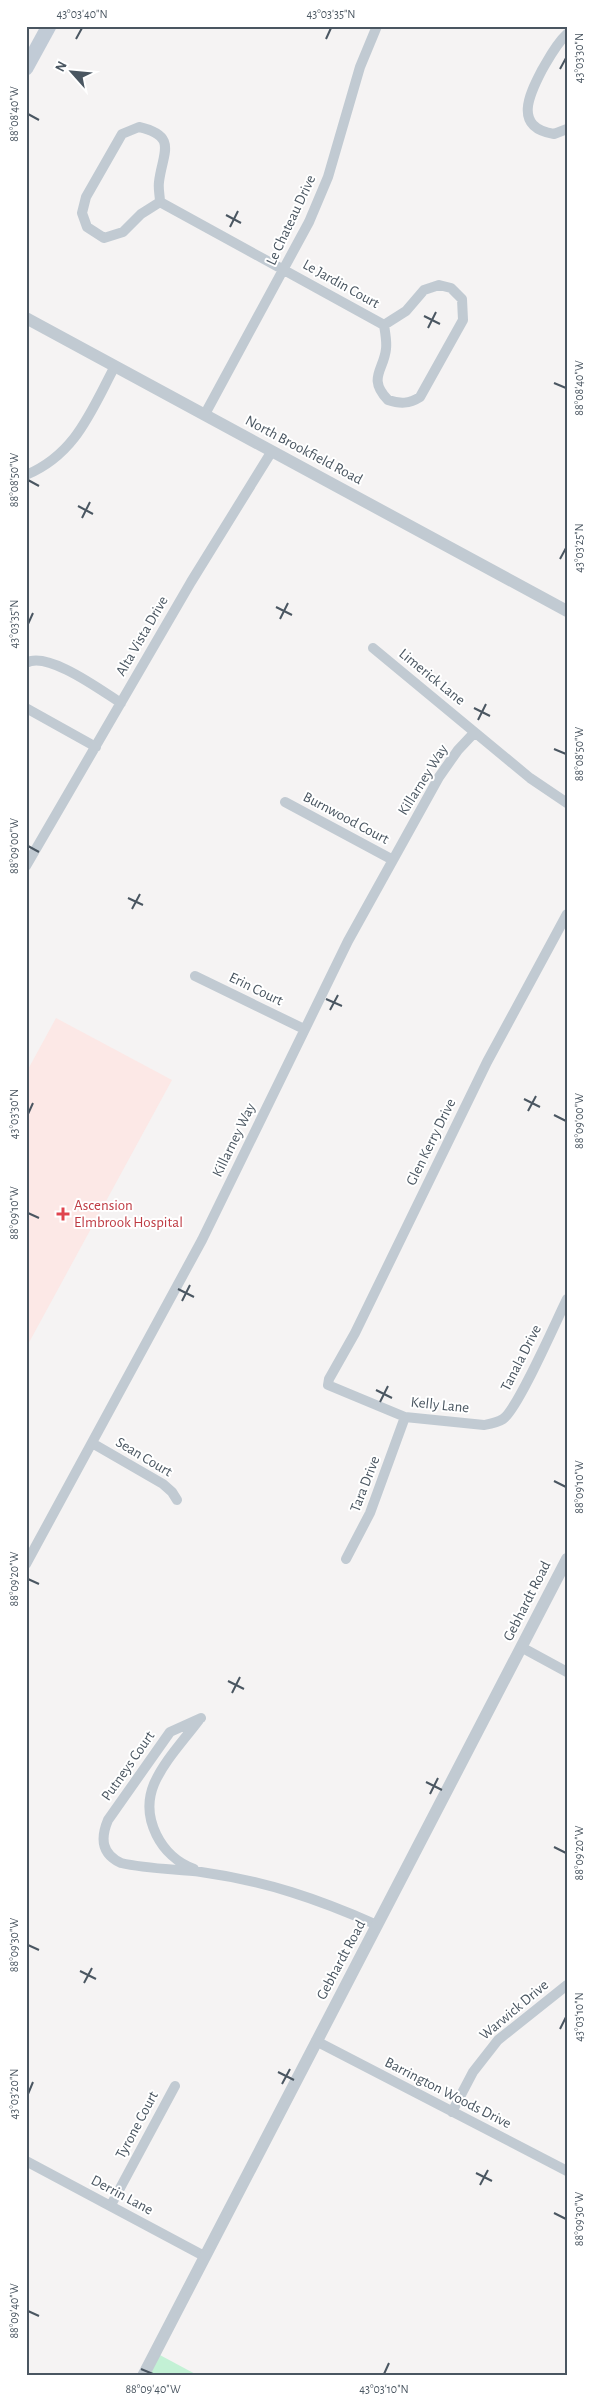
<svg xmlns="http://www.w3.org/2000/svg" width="593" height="2402" font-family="'Alegreya Sans',sans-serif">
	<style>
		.medical { fill: #fce8e6 }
		.green { fill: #c3f1d5 }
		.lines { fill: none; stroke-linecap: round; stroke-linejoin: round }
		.minor { stroke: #c1cad2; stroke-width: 10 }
		.tertiary { stroke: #c1cad2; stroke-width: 12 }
		.secondary { stroke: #c1cbd6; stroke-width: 15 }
		.ticks { fill: none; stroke: #4a5661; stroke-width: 2 }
		.health-dot { fill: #e0444e; stroke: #fff; stroke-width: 2 }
		.labels { text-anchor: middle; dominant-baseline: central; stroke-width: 4; stroke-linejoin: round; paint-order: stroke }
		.street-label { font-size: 15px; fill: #4a5661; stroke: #fff }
		.health-label { font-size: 15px; fill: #be3a42; stroke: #fff; text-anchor: start }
		.neatline { fill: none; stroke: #4a5661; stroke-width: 2 }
		.ticks-label { font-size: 12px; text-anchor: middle; fill: #4a5661 }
	</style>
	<rect width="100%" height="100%" fill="#f5f3f3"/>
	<!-- medical -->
	<path class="medical" d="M56,1018L172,1080L26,1348V1073Z"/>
	<!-- green -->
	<path class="green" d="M158,2354L199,2376H149Z"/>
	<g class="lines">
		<!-- minor -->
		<path class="minor" d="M567,34C556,44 549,58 542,70C529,95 513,127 554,134L567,129
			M139,127C179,136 162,154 159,182C158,189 160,196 160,202L141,214L123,232L104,238L87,227L82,213L86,197L122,134Z
			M160,202L384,325
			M439,285L451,288L462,299L463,320L420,397C409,404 400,404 388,400C367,378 384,370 386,349C387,341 385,332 384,325L406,311L424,290Z
			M205,414L309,222L328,177L360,67L377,26
			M26,475C76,454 91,411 115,366
			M373,648L530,778L567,803
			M26,663C47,650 102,691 121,703
			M26,708L96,747
			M285,802L393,860
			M26,866L191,582L272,451
			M567,914L487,1062L355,1333L329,1379L328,1385L405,1417L484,1425C490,1424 497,1423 503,1419C518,1409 556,1321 567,1299
			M195,976L304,1029
			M92,1443L163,1484L172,1492L177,1500
			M346,1559L370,1513L405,1417
			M26,1564L202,1240L348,941L439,777L458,750L474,733
			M521,1647L567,1672
			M201,1718L170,1732L108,1820C100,1839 102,1854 121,1863C147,1869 175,1869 201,1872C266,1881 318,1899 377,1925
			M194,1869C161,1857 140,1818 154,1784C164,1761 184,1740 199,1720
			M316,2041L567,2171
			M452,2112L473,2072L498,2040L567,1985
			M26,2161L204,2256
			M111,2205L175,2086"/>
		<!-- tertiary -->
		<path class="tertiary" d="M26,318L567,611
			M143,2376L567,1559"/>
		<!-- secondary -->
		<path class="secondary" d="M26,68L49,26"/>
	</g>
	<!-- ticks -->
	<path class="ticks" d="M76,39L82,28M326,39L331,28M560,69L566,58M28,114L39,120M226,215L241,223M230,227L238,211M424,316L440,324M428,328L436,312M554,383L566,388M28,480L39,486M78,506L93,514M82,518L90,502M560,559L566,548M276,607L292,615M280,619L288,603M28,624L33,613M474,708L490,716M478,720L486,704M554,749L566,754M28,846L39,852M128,898L143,905M132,909L140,894M326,999L342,1006M330,1010L338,995M524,1099L540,1107M528,1111L536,1096M28,1114L33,1103M554,1115L566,1121M28,1213L39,1218M178,1289L194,1297M182,1301L190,1285M376,1390L392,1398M380,1402L388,1386M554,1481L566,1487M28,1579L39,1584M228,1681L244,1689M232,1693L240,1677M426,1782L442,1790M430,1794L438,1778M554,1847L566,1853M28,1945L39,1950M80,1971L96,1979M84,1983L92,1968M560,2029L566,2017M278,2072L294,2080M282,2084L290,2069M28,2094L33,2082M476,2173L492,2181M480,2185L488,2170M554,2213L566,2219M28,2311L39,2316M141,2369L153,2374M384,2374L389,2363"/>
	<!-- markers -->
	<path class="health-dot" d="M60.5 1206.5h5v5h5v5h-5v5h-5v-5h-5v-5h5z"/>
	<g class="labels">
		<!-- street labels -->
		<g class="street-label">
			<text transform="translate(291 220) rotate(-65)">Le Chateau Drive</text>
			<text transform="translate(341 284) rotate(29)">Le Jardin Court</text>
			<text transform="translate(304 450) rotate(28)">North Brookfield Road</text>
			<text transform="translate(142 636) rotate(-60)">Alta Vista Drive</text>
			<text transform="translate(432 677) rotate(39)">Limerick Lane</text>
			<text transform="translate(423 780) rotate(-58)">Killarney Way</text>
			<text transform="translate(346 818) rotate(28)">Burnwood Court</text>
			<text transform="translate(256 989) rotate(26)">Erin Court</text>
			<text transform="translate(234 1140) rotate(-64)">Killarney Way</text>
			<text transform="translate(431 1142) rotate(-64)">Glen Kerry Drive</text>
			<text transform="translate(521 1358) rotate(-63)">Tanala Drive</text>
			<text transform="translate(440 1405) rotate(6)">Kelly Lane</text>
			<text transform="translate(144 1457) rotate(31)">Sean Court</text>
			<text transform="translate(365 1484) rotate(-69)">Tara Drive</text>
			<text transform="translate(527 1601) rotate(-63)">Gebhardt Road</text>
			<text transform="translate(128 1766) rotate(-55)">Putneys Court</text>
			<text transform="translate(341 1960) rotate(-62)">Gebhardt Road</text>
			<text transform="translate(514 2010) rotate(-40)">Warwick Drive</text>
			<text transform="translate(448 2093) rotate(27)">Barrington Woods Drive</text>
			<text transform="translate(137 2125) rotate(-62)">Tyrone Court</text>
			<text transform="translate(122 2195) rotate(28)">Derrin Lane</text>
		</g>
		<!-- health labels -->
		<g class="health-label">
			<text x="74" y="1205">Ascension<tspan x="74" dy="17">Elmbrook Hospital</tspan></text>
		</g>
	</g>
	<!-- border -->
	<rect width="593" height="2402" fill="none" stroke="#ffffff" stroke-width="55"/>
	<!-- north arrow -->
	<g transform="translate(72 72) rotate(297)" stroke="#ffffff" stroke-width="4" paint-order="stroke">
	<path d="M0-4L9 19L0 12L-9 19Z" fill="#4a5661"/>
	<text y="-8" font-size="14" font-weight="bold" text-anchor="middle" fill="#4a5661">N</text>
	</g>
	<rect x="28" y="28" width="538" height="2346" class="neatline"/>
	<g class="ticks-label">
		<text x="82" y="18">43°03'40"N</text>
		<text x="331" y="18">43°03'35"N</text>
		<text transform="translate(579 58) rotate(-90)" y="4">43°03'30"N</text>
		<text transform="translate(14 114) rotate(-90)" y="4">88°08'40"W</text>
		<text transform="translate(579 388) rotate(-90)" y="4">88°08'40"W</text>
		<text transform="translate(14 480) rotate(-90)" y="4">88°08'50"W</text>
		<text transform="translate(579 548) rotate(-90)" y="4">43°03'25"N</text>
		<text transform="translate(14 624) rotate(-90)" y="4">43°03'35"N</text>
		<text transform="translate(579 754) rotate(-90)" y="4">88°08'50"W</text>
		<text transform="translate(14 846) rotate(-90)" y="4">88°09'00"W</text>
		<text transform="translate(14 1114) rotate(-90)" y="4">43°03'30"N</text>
		<text transform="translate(579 1121) rotate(-90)" y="4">88°09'00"W</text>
		<text transform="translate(14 1213) rotate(-90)" y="4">88°09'10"W</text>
		<text transform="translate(579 1487) rotate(-90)" y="4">88°09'10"W</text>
		<text transform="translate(14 1579) rotate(-90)" y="4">88°09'20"W</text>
		<text transform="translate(579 1853) rotate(-90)" y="4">88°09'20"W</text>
		<text transform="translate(14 1945) rotate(-90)" y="4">88°09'30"W</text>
		<text transform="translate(579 2017) rotate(-90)" y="4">43°03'10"N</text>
		<text transform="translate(14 2094) rotate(-90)" y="4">43°03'20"N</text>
		<text transform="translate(579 2219) rotate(-90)" y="4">88°09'30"W</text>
		<text transform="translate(14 2311) rotate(-90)" y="4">88°09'40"W</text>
		<text x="153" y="2393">88°09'40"W</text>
		<text x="384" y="2393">43°03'10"N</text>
	</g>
</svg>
